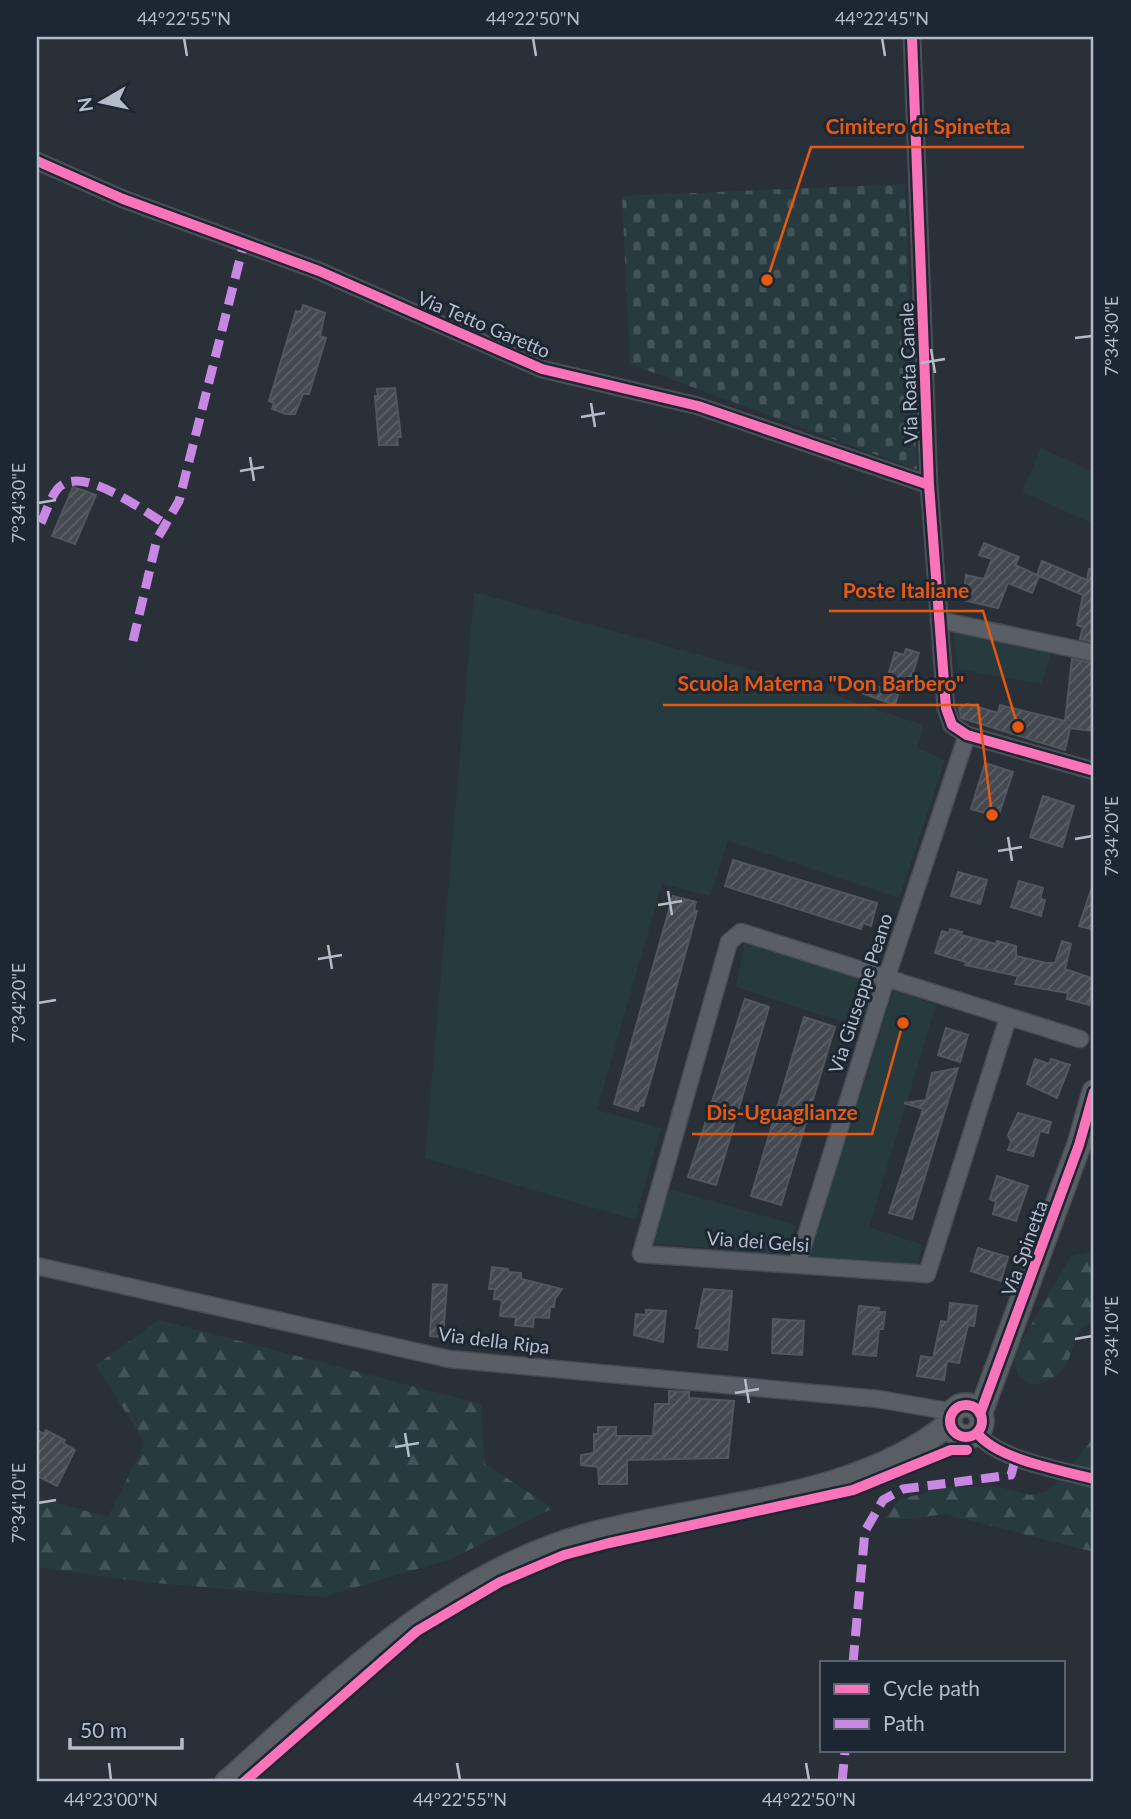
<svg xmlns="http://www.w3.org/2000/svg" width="1131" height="1819" font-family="Lato,sans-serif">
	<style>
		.green { fill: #273a3e }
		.forest { fill: url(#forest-firs) }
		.cemetery { fill: url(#cemetery-stones) }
		.building { fill: url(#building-hatch); stroke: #52575f; stroke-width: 2 }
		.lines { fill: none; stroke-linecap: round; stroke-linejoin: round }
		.street-casing { stroke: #484c53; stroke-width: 19 }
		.secondary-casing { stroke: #484c53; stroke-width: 26 }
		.street { stroke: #5a5e66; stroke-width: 16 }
		.secondary { stroke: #595d64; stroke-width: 23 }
		.quiet { stroke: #c787e3; stroke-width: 9; stroke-dasharray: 18 9; stroke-linecap: butt }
		.cycleway-casing { stroke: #1d2633; stroke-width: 15 }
		.cycleway { stroke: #fb73b8; stroke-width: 10 }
		.ticks { fill: none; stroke: #b4bcc9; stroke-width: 2.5 }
		.labels { text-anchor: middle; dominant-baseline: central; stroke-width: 6; stroke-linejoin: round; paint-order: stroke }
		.street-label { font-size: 19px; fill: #b4bcc9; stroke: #1d2633 }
		.leader { fill: none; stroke: #e8590c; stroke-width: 2.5 }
		.callout-dot { fill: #e8590c; stroke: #1d2633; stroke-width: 2.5 }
		.callout-label { font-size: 21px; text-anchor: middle; font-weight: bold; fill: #e8590c; stroke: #1d2633; stroke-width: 6; stroke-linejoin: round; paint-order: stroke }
		.neatline { fill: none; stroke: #b4bcc9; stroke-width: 2.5 }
		.ticks-label { font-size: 18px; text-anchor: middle; fill: #b4bcc9 }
	</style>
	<defs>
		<pattern id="forest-firs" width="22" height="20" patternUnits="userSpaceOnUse" patternTransform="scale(1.75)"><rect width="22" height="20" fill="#273a3e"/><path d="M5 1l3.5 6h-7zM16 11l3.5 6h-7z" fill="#445559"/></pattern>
		<pattern id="cemetery-stones" width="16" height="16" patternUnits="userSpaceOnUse" patternTransform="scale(1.75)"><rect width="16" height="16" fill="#273a3e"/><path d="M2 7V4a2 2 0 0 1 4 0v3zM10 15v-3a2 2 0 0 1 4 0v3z" fill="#445559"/></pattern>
		<pattern id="building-hatch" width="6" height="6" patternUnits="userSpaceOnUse" patternTransform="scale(1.75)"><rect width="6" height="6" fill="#444950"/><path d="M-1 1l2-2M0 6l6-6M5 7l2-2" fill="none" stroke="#5d6168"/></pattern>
	</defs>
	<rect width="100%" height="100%" fill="#2a3038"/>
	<!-- green -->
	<path class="green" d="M1041,448L1094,472V524L1022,492Z
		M474,592L782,678L923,725L918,748L945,760L899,898L728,841L710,896L662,884L597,1110L661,1128L635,1220L425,1158Z
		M953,629L1052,650L1042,684L958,669Z
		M745,941L880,983L865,1029L736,987Z
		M894,989L936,1005L869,1227L923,1245L917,1265L809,1258Z
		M670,1189L796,1225L786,1255L652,1243Z"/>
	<!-- forest -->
	<path class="forest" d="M1088,1252H1094V1319L1077,1332C1068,1362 1068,1379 1031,1385L1018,1376L1013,1356L1071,1256Z
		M159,1320L481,1404L485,1464L553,1508L451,1559L323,1597L143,1582L37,1567V1498L108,1517L145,1443L96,1365Z
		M1094,1437V1552L944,1514L911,1519H884L900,1499L948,1487H999L1030,1495L1047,1491L1060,1480Z"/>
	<!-- cemetery -->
	<path class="cemetery" d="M905,184L917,470L630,364L622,196Z"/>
	<!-- building -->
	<path class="building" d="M303,305L325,313L320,336L326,338L309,394H303L295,414H286L272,409L274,403L269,401L296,311L301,312Z
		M395,388L401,437H397L398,445H379L375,396H378L377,389Z
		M73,487L96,495L75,544L52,536Z
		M984,543L1019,557L1015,565L1039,576L1032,593L1008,583L998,608L963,600L966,575L984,579L992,559L979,555Z
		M1042,561L1087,580L1089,569H1094V642L1080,639L1083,627L1077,625L1083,595L1037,575Z
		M906,649L919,653L907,693L899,691L895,705L859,692L862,681L884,689L895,652L904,655Z
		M1072,659L1094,663V731L1070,728L1065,750L961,718L959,708L967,704L998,713L1000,705L1065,721Z
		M985,763L1013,772L998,817L971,809Z
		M1043,796L1074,806L1062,847L1030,837Z
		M733,860L877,903L871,926L863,923L861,929L725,886Z
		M958,872L987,880L980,904L951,896Z
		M1019,881L1043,888L1040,899L1045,900L1041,916L1011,907Z
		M1092,887L1094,888V930L1079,926Z
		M673,896L696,902L694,910L697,911L652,1076L643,1106L640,1105L638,1111L614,1104Z
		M950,929L962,932L961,935L996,944L997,941L1016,946V956L1046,963H1055L1062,941L1071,944L1065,969L1094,979L1089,1005L1067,999L1068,993L1015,984L1018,976L965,965L966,962L935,953L942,931L949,933Z
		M745,999L769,1007L716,1185L688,1177Z
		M804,1017L835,1027L781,1205L751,1196Z
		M946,1028L968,1035L960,1062L938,1055Z
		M1035,1059L1049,1064L1051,1059L1070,1065L1057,1098L1027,1084Z
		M958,1068L912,1219L889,1213L923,1109L904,1103L926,1100L932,1073Z
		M1018,1113L1051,1122L1048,1133L1040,1131L1033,1156L1008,1150L1011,1142L1008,1135Z
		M997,1176L1028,1186L1016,1221L993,1214L996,1202L990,1199Z
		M978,1248L1008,1257L1001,1281L971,1271Z
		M492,1267L508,1269V1272L521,1273V1279L562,1289L555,1299L554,1307H550L549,1318L534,1317L533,1327L515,1325L516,1317L500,1316L502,1300L494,1299L495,1289H489Z
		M433,1284L447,1285L443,1337L430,1336Z
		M704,1289L732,1291L727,1350L698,1347L700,1329L696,1328Z
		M950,1303L977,1306L974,1326L968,1325L959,1363L947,1361L944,1380L917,1376L921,1356L933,1358L941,1321L948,1322Z
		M859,1306L879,1308L878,1312H885L883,1329H879L876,1356L853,1354Z
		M646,1310L666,1311L663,1342L634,1335L636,1314L646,1315Z
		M773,1319L804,1321L802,1355L772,1353Z
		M669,1391L689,1392V1398L734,1401L728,1458L627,1460V1484H599L598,1467L581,1465V1455L594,1453V1434H598V1427H616V1436H653L655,1404H669Z
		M37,1430L44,1434L46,1430L65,1440L63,1443L75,1450L57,1486L37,1476Z"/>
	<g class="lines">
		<!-- street casing -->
		<g class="street-casing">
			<path id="street" d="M912,37L929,485L946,708L952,725L967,735L1094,771
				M37,161L123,199L319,271L542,369L698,406L929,485
				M939,620L1094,653
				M1008,1018L927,1274L641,1254L729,942L741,932L1080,1039
				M797,1265L886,979L967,735
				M37,1266L449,1359L878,1399L953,1412
				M977,1433C998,1460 1061,1470 1094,1479"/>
		</g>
		<!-- secondary casing -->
		<g class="secondary-casing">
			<path id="secondary" d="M950 1421a16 16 0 1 1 32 0a16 16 0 1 1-32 0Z
				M980,1414L1079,1145L1094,1092
				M227,1782C336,1685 441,1577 585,1536C703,1503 854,1503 950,1423"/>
		</g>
		<!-- street -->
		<use href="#street" class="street"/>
		<!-- secondary -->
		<use href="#secondary" class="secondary"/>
		<!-- quiet -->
		<path class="quiet" d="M41,523C46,513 52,491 62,485C87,468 143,511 166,524
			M133,641L157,539L179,501L244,243
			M853,1663L865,1531L883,1500L903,1489L1011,1475L1016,1457
			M842,1782L845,1751"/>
		<!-- cycleway casing -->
		<g class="cycleway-casing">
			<path id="cycleway" d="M912,37L929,485L946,708L952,725L967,735L1094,771
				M37,161L123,199L319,271L542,369L698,406L929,485
				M950 1421a16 16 0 1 1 32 0a16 16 0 1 1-32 0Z
				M980,1414L1079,1145L1094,1092
				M977,1433C998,1460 1061,1470 1094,1479
				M244,1782L417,1631L500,1582L564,1555L609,1543L853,1490L951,1450H967"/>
		</g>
		<!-- cycleway -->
		<use href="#cycleway" class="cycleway"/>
	</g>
	<!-- ticks -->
	<path class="ticks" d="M184,38L187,56M533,38L536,56M882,38L885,56M1075,338L1092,336M931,349L935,373M921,363L945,359M591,403L595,427M581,417L605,413M250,457L254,481M240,471L264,467M38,503L56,500M1008,837L1012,861M1075,839L1092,836M998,851L1022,847M668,891L672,915M658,905L682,901M328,945L332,969M318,959L342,955M38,1003L56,1000M1075,1339L1092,1336M745,1379L749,1403M735,1393L759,1389M405,1433L409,1457M395,1447L419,1443M38,1503L56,1500M109,1763L111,1780M457,1763L460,1780M806,1763L809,1780"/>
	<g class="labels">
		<!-- street labels -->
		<g class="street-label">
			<text transform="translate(484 324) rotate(23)">Via Tetto Garetto</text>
			<text transform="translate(908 373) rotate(-92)">Via Roata Canale</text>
			<text transform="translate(860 993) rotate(-72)">Via Giuseppe Peano</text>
			<text transform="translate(758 1241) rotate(4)">Via dei Gelsi</text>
			<text transform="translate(1024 1248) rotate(-70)">Via Spinetta</text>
			<text transform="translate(494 1340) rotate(7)">Via della Ripa</text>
		</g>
	</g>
	<!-- callouts -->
	<path class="leader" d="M767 280L811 147H1024M1018 727L983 611H829M992 815L978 705H663M903 1023L872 1134H692"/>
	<g class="callout-dot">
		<circle cx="767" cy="280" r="7"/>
		<circle cx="1018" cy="727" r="7"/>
		<circle cx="992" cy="815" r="7"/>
		<circle cx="903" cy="1023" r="7"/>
	</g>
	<g class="callout-label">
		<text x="918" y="134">Cimitero di Spinetta</text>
		<text x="906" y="598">Poste Italiane</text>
		<text x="821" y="691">Scuola Materna "Don Barbero"</text>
		<text x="782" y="1120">Dis-Uguaglianze</text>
	</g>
	<!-- border -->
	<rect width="1131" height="1819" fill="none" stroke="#1d2633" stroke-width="77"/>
	<!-- legend -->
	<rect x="820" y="1661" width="245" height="91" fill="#1d2633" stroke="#59626f" stroke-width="2"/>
	<rect x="834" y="1684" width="35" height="10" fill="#fb73b8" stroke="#59626f" stroke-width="2"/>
	<text x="883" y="1696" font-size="21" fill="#b4bcc9">Cycle path</text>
	<rect x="834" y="1719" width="35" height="10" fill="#c787e3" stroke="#59626f" stroke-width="2"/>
	<text x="883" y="1731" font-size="21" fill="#b4bcc9">Path</text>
	<!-- north arrow -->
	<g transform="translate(102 102) rotate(261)" stroke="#1d2633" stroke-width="5" paint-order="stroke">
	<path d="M0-5L12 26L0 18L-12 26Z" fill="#b4bcc9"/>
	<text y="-10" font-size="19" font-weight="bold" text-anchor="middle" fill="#b4bcc9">N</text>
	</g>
	<!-- scale -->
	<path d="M70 1738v10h112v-10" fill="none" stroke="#b4bcc9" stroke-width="3.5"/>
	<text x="80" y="1738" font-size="21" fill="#b4bcc9" stroke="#1d2633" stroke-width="5" paint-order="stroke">50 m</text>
	<rect x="38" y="38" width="1054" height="1742" class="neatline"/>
	<g class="ticks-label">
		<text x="184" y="25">44°22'55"N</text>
		<text x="533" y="25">44°22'50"N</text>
		<text x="882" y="25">44°22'45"N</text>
		<text transform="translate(1112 336) rotate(-90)" y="6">7°34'30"E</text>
		<text transform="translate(19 503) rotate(-90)" y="6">7°34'30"E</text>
		<text transform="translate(1112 836) rotate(-90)" y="6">7°34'20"E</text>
		<text transform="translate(19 1003) rotate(-90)" y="6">7°34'20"E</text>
		<text transform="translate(1112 1336) rotate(-90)" y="6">7°34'10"E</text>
		<text transform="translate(19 1503) rotate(-90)" y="6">7°34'10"E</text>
		<text x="111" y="1806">44°23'00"N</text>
		<text x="460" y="1806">44°22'55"N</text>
		<text x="809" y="1806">44°22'50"N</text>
	</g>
</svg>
